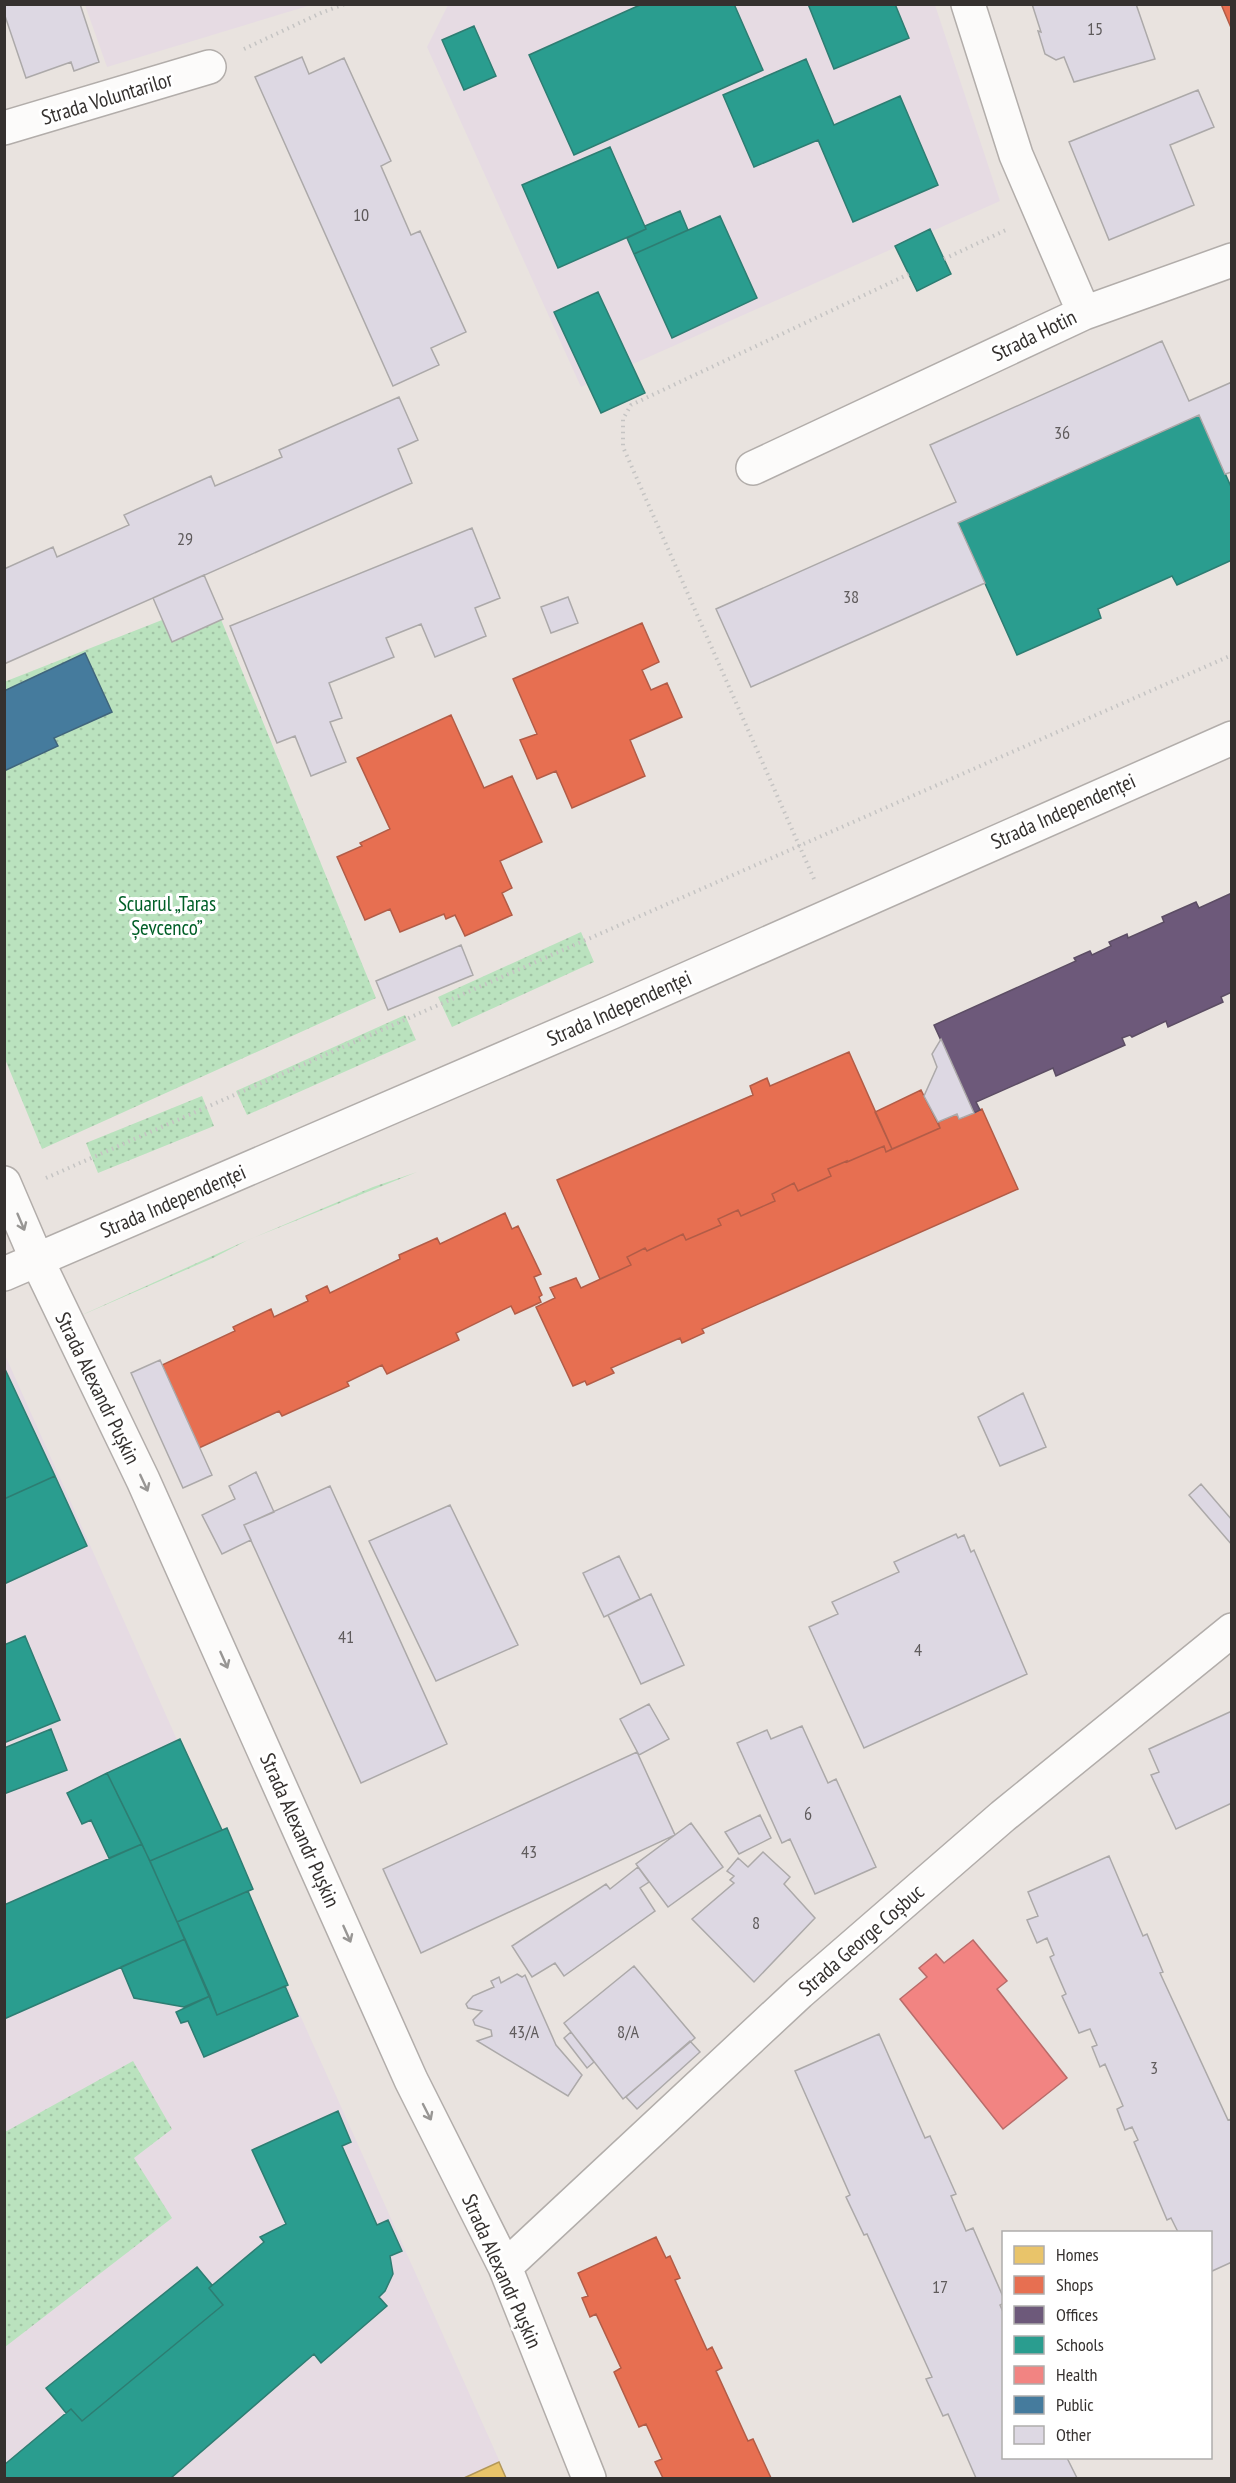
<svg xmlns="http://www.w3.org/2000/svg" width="1236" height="2483" font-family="'PT Sans Narrow',sans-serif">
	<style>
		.education { fill: #e6dbe3 }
		.park { fill: url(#park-dots) }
		.homes { fill: #e9c46a; stroke: #b39858; stroke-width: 1.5 }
		.shops { fill: #e76f51; stroke: #b25c47; stroke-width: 1.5 }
		.offices { fill: #6d597a; stroke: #5c4d64; stroke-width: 1.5 }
		.schools { fill: #2a9d8f; stroke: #2d7d72; stroke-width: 1.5 }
		.health { fill: #f28482; stroke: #b96b69; stroke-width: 1.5 }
		.public { fill: #457b9d; stroke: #40657c; stroke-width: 1.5 }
		.building { fill: #ddd8e3; stroke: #aca9a9; stroke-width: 1.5 }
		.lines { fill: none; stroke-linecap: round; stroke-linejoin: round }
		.minor-casing { stroke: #b2adaa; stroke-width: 36 }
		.path { stroke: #c5c4c3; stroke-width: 4; stroke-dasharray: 1.5 4.5; stroke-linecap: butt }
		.minor { stroke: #fcfbfa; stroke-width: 33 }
		.oneway { stroke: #989694 }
		.labels { text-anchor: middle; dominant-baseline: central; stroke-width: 6; stroke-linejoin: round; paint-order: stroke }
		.number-label { font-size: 18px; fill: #5f5b5c }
		.street-label { font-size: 21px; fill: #35312f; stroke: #fff }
		.park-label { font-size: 21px; fill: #005f27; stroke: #fff }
	</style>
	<defs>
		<pattern id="park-dots" width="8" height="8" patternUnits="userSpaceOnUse" patternTransform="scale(1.5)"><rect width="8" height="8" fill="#bae2be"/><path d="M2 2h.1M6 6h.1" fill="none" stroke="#a0c2a4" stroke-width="1.8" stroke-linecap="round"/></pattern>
	</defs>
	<rect width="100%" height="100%" fill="#e9e3df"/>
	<!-- education -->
	<path class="education" d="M85,5V4L311,5L107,67Z
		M448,5H935L1000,201L581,387L427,47Z
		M5,1355L507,2478H5Z"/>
	<!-- park -->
	<path class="park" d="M213,600L376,998L42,1149L5,1059L4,682Z
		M581,932L594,962L452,1027L438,997Z
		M405,1015L416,1040L247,1115L236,1091Z
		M202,1096L214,1126L98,1173L86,1143Z
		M417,1172L248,1240L213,1258L73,1319L241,1243L373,1187Z
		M133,2061L172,2129L134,2158L172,2218L5,2347V2132Z"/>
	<!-- homes -->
	<path class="homes" d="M499,2462L506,2478H464Z"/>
	<!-- shops -->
	<path class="shops" d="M1221,4H1232V30Z
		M642,623L659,662L642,670L651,690L667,683L682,717L630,740L645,776L572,808L556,771L537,779L520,740L537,734L513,679Z
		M451,715L484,788L512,776L542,842L500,861L512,888L502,893L512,915L465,936L455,915L446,919L444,914L400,932L390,909L365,920L337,857L362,846L360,843L390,829L357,758Z
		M849,1052L892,1149L886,1152L884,1146L847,1162V1161L828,1169L831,1176L798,1191L794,1183L772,1194L775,1201L741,1216L738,1210L718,1219L721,1225L686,1240L683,1234L647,1251L645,1248L627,1257L631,1265L600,1279L557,1180L753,1095L750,1086L767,1078L770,1086Z
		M921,1090L940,1128L892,1149L875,1112Z
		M982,1109L1018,1189L702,1329L704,1333L682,1343L680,1338L611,1368L614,1373L587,1385L585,1381L573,1386L536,1307L555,1298L550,1288L576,1278L581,1288L631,1265L627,1257L645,1248L647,1251L683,1234L686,1240L721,1225L718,1219L738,1210L741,1216L775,1201L772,1194L794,1183L798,1191L831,1176L828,1169L847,1161V1162L884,1146L886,1152L940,1128L938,1122L957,1114L959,1119Z
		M505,1213L512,1229L518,1226L541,1274L534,1277L542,1295L539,1297L541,1302L515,1314L511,1306L456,1333L459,1340L387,1374L382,1365L347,1382L349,1386L282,1416L279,1411L199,1448L162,1365L235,1331L233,1327L271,1309L274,1317L308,1301L306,1296L327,1286L330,1293L400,1259L399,1255L437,1238L440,1244Z
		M656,2237L666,2258L670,2256L680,2278L675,2280L707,2350L712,2347L722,2368L716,2371L748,2441L753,2439L771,2478H663L655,2462L662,2459L646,2424L639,2427L614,2372L621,2368L596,2314L590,2317L582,2298L588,2296L578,2273Z"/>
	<!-- offices -->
	<path class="offices" d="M1232,893V992L1221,997L1223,1002L1168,1027L1166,1021L1132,1037L1130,1035L1122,1038L1125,1045L1056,1076L1053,1068L976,1102L980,1110L974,1113L934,1025L1076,961L1074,958L1090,951L1092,955L1111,946L1109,942L1127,934L1128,938L1164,922L1162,917L1196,902L1199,908Z"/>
	<!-- schools -->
	<path class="schools" d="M642,4H734L763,70L574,155L529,55Z
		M808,4H895L909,38L834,69Z
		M474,26L496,76L464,90L442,40Z
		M806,59L834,125L900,96L938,185L853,222L818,140L754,167L723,95Z
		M610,147L646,229L558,268L522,185Z
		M680,211L688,230L634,254L627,238L646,229L645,226Z
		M720,216L757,298L672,338L634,254Z
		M930,229L951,274L917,291L895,246Z
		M598,292L645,393L601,413L554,312Z
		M1199,415L1232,489V560L1177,585L1172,576L1098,609L1101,618L1017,655L958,523Z
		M4,1367L55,1476L4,1499Z
		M55,1476L87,1546L4,1584V1499Z
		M25,1636L60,1720L4,1743V1645Z
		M51,1729L67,1770L4,1794V1748Z
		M180,1739L222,1830L150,1861L107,1773Z
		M107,1773L142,1844L109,1858L91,1820L82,1824L67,1793Z
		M227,1828L253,1889L177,1922L150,1861Z
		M142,1844L185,1939L4,2019V1905Z
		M248,1891L288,1985L217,2015L177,1922Z
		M185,1939L210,1996L184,2007L134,1998L121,1967Z
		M285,1986L298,2016L204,2057L188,2021L181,2023L176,2012L210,1996L217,2015Z
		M338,2111L351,2142L342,2146L377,2225L388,2220L402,2251L390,2256L393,2274L385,2291L379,2297L387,2306L321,2363L314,2354L171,2478H4V2465L71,2409L82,2421L223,2305L209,2288L264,2242L260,2237L286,2224L252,2150Z
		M197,2267L212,2285L209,2288L223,2305L82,2421L71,2409L66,2413L46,2388Z"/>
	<!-- health -->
	<path class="health" d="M973,1940L1007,1981L997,1989L1067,2078L1003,2129L900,1999L927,1977L919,1968L936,1954L944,1963Z"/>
	<!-- public -->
	<path class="public" d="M85,653L112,712L54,738L58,746L4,771V691Z"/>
	<!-- building -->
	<path class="building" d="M4,4H80L99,62L74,71L71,62L26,78L4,13Z
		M1032,4H1136L1155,59L1074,82L1064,57L1056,60L1045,54L1038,31L1041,32Z
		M302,57L309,74L344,58L391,161L381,166L411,235L420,231L466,332L431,348L439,365L393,386L255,77Z
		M1198,90L1214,127L1170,145L1194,205L1109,240L1069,142Z
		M1162,341L1189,401L1232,382V472L1225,474L1199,415L958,523L985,583L751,687L716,609L956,502L930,445Z
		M399,397L418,440L398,449L412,483L4,664V569L53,547L57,557L129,525L124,515L211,476L215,486L282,457L279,450Z
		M472,528L500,598L475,608L486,636L435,657L421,624L386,638L394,657L329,683L342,718L330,722L346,762L311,776L295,736L277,743L230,626Z
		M204,575L223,619L172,642L153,598Z
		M568,597L578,623L551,633L541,607Z
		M461,945L473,975L388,1010L376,981Z
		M941,1039L974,1113L959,1119L957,1114L938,1122L924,1096L937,1067L932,1054Z
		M160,1360L212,1475L183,1488L131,1373Z
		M1023,1393L1046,1447L1000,1466L978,1417Z
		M256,1472L274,1512L244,1525L251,1540L222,1554L202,1515L235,1499L229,1486Z
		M1201,1484L1232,1520V1545L1189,1495Z
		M330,1486L447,1744L361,1783L244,1525Z
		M450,1505L518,1645L436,1681L369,1541Z
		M956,1534L958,1538L964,1535L971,1552L974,1550L1027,1674L864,1748L809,1627L838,1614L832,1602L899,1572L894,1562Z
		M619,1556L640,1599L604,1617L583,1573Z
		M651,1594L684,1665L641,1684L608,1615Z
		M649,1704L669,1739L639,1755L620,1719Z
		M1232,1711V1803L1176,1829L1151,1775L1159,1772L1149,1749Z
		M802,1726L828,1783L836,1779L876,1867L815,1894L790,1839L782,1843L737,1743L767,1730L771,1739Z
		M637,1752L675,1835L421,1953L383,1869Z
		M760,1815L771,1838L739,1854L725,1832Z
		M691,1823L723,1867L668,1907L636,1864Z
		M763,1852L790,1877L784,1884L815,1918L754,1982L692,1919L734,1883L730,1880L734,1876L727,1871L738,1858L748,1867Z
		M1109,1856L1143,1936L1147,1934L1163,1972L1160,1973L1228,2120L1232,2119V2262L1210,2272V2232H1178L1171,2218L1167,2220L1134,2142L1138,2140L1132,2127L1125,2130L1117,2109L1123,2106L1105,2064L1100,2067L1092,2047L1097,2045L1090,2029L1079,2033L1062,1996L1066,1994L1050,1957L1054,1955L1047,1938L1037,1943L1027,1920L1038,1916L1028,1892Z
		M638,1867L649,1882L640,1888L655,1911L564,1976L555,1963L532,1977L512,1946L606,1884L610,1889Z
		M634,1966L695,2038L623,2099L564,2023Z
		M517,1974L522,1977L525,1975L556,2045L582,2075L568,2096L477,2041L492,2036L491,2030L475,2025L473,2020L482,2011L468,2008L466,2004L473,1996L494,1987L491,1981L499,1977L501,1983Z
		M571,2032L594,2062L587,2068L564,2038Z
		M879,2034L925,2138L930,2136L956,2194L951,2196L966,2231L973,2228L1004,2299V2303L1000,2305L1004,2314V2458H1067L1077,2478H976L948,2414L943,2416L926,2379L932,2377L867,2234L864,2235L846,2197L850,2195L795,2071Z
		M690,2041L700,2052L637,2109L626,2097Z"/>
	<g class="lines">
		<!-- minor casing -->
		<g class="minor-casing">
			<path id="minor" d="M4,128L209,67
				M1084,313L1232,260
				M753,468L1084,313L1016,155L968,4
				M4,1183L37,1260L143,1480L411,2080L505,2267L589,2478
				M4,1274L612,1012L1232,738
				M505,2267L799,1993L1003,1816L1232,1630"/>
		</g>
		<!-- path -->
		<path class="path" d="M244,49L323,12L345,4
			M944,259L1006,230
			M814,879L623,447V419L631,405L909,274
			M46,1178L1232,655"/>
		<!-- minor -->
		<use href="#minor" class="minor"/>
	</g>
	<!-- one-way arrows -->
	<defs><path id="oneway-shaft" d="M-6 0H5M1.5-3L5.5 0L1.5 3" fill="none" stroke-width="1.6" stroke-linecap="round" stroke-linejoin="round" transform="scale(1.5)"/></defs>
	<g class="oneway">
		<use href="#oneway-shaft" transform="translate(21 1222) rotate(67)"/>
		<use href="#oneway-shaft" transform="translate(144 1483) rotate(65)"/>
		<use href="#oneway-shaft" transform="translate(224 1660) rotate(66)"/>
		<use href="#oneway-shaft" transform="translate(347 1934) rotate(66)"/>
		<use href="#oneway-shaft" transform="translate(427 2112) rotate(63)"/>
	</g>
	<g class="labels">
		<!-- number labels -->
		<g class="number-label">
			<text x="1095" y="28">15</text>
			<text x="361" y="214">10</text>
			<text x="1062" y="432">36</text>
			<text x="185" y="538">29</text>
			<text x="851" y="596">38</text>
			<text x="346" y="1636">41</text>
			<text x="918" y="1649">4</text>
			<text x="808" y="1813">6</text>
			<text x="529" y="1851">43</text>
			<text x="756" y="1922">8</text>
			<text x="524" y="2031">43/A</text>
			<text x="628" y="2031">8/A</text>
			<text x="1154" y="2067">3</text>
			<text x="940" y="2286">17</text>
		</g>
		<!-- street labels -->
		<g class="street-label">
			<text transform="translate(107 98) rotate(-17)">Strada Voluntarilor</text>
			<text transform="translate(1034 335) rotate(-26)">Strada Hotin</text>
			<text transform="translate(1063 811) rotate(-24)">Strada Independenței</text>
			<text transform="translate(619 1008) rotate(-24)">Strada Independenței</text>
			<text transform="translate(173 1201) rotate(-23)">Strada Independenței</text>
			<text transform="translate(98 1388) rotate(64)">Strada Alexandr Pușkin</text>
			<text transform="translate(300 1830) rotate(66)">Strada Alexandr Pușkin</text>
			<text transform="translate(861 1940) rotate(-41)">Strada George Coșbuc</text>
			<text transform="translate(502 2271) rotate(66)">Strada Alexandr Pușkin</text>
		</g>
		<!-- park labels -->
		<g class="park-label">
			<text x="167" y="903">Scuarul „Taras<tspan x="167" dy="24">Șevcenco”</tspan></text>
		</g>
	</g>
	<!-- border -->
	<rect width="1236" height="2483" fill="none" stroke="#35312f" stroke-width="12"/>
	<!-- legend -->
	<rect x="1002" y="2231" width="210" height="228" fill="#ffffff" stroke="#aeadac" stroke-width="1.5"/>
	<rect x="1014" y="2246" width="30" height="18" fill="#e9c46a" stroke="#aeadac" stroke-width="1.5"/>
	<text x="1056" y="2261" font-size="18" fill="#35312f">Homes</text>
	<rect x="1014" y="2276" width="30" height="18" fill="#e76f51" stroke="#aeadac" stroke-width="1.5"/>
	<text x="1056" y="2291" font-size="18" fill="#35312f">Shops</text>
	<rect x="1014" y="2306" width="30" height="18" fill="#6d597a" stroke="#aeadac" stroke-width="1.5"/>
	<text x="1056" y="2321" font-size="18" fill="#35312f">Offices</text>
	<rect x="1014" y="2336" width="30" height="18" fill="#2a9d8f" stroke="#aeadac" stroke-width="1.5"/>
	<text x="1056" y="2351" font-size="18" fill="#35312f">Schools</text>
	<rect x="1014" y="2366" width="30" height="18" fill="#f28482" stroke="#aeadac" stroke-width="1.5"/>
	<text x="1056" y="2381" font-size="18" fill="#35312f">Health</text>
	<rect x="1014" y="2396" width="30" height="18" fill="#457b9d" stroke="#aeadac" stroke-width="1.5"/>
	<text x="1056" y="2411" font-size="18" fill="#35312f">Public</text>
	<rect x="1014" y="2426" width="30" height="18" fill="#ddd8e3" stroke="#aeadac" stroke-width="1.5"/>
	<text x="1056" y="2441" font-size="18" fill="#35312f">Other</text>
</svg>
